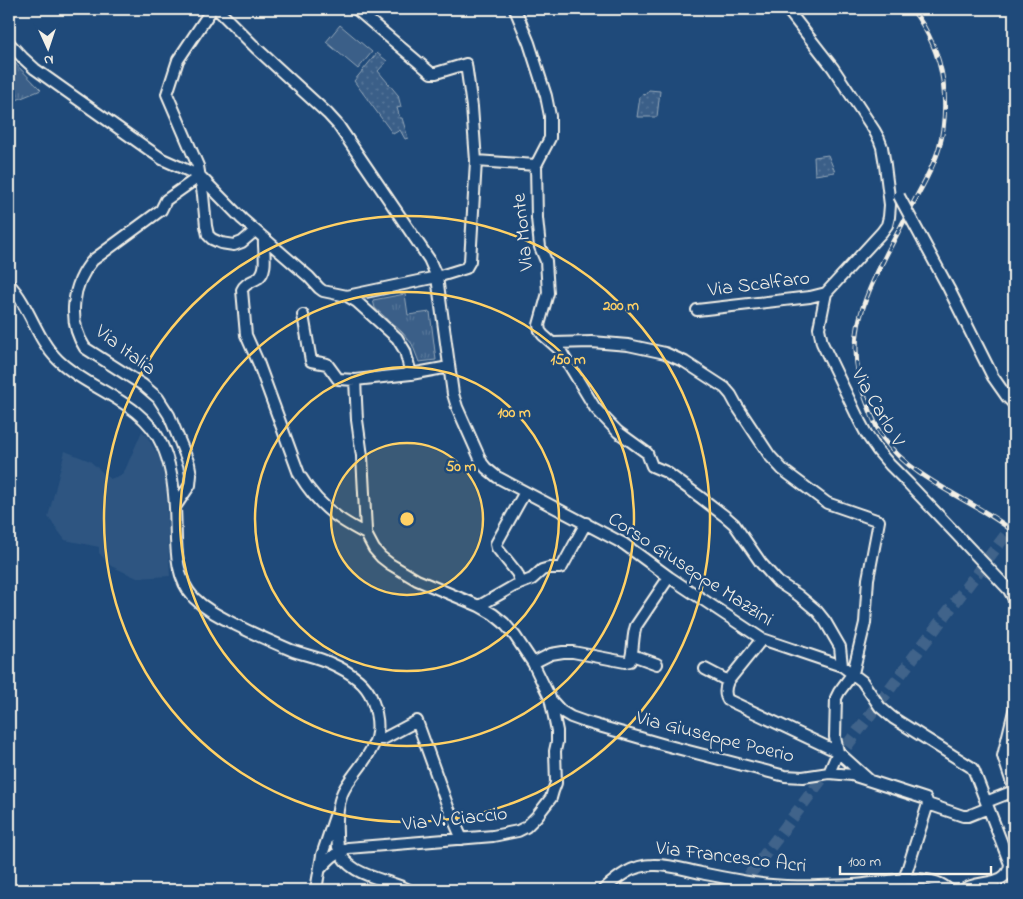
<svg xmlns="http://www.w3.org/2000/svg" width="1023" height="899" font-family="'Indie Flower',sans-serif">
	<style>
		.built { fill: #2d5581 }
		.grass { fill: url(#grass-dots); stroke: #97a8b8 }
		.park { fill: url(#park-tufts); stroke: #97a8b8 }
		.pitch { fill: #3a5f88; stroke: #97a8b8 }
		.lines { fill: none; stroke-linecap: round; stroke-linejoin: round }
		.major-tunnel { stroke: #3f638a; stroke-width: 12; stroke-dasharray: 12 6; stroke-linecap: butt }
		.minor-casing { stroke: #f4f1e8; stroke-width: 14 }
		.minor { stroke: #1f4a7a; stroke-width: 10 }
		.rail-casing { stroke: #f4f1e8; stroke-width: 5 }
		.rail { stroke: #1f4a7a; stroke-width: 3; stroke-dasharray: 9; stroke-linecap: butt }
		.minor-bridge-casing { stroke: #f4f1e8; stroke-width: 14; stroke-linecap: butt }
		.minor-bridge { stroke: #1f4a7a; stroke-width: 10 }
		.ring { fill: none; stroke: #ffd166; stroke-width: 2.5 }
		.labels { text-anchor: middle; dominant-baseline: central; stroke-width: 5; stroke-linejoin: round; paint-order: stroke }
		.street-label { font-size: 20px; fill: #f4f1e8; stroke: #1f4a7a }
		.centre { fill: #ffd166; stroke: #1f4a7a; stroke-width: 2.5 }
		.ring-label { font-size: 15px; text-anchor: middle; font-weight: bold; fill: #ffd166; stroke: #1f4a7a; stroke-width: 5; stroke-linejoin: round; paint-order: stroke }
	</style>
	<defs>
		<pattern id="grass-dots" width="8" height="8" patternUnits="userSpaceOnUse" patternTransform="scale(1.25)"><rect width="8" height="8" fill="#3a5f88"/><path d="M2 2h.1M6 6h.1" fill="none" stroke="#577699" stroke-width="1.8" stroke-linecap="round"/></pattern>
		<pattern id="park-tufts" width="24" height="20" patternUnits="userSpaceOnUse" patternTransform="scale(1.25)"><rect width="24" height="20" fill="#3a5f88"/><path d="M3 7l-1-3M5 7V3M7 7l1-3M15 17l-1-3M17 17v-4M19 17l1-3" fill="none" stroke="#577699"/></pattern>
	</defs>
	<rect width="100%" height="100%" fill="#1f4a7a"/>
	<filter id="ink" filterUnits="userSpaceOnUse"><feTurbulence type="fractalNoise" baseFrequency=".02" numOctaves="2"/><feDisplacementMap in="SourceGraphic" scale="10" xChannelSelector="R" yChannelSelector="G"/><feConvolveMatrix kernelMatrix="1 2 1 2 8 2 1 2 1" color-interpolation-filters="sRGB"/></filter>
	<g filter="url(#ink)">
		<!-- built -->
		<path class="built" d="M142,431L147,436L163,464L166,488L170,576L137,578L111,566L99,553V547L65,540L48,517L65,451L90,461L110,479L121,475L125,470Z"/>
		<!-- grass -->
		<path class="grass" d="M377,53L387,61L378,71L398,95L401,107L397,108L400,118H402L408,138L405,139L400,130L393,134L354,81Z
			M649,90L660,91L657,117H637L640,97L642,94L645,95Z
			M828,155L835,172L815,175L814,157Z"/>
		<!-- park -->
		<path class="park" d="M9,57L41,90L9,103Z
			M405,294L408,315L430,312L436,360L419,362L412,344L402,332L375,308L373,300Z"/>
		<!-- pitch -->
		<path class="pitch" d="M340,25L372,52L358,69L326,42Z"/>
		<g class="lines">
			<!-- major-tunnel -->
			<path class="major-tunnel" d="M738,890L1014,524"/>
			<!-- minor casing -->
			<g class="minor-casing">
				<path id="minor" d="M212,9L178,60L167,94L198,166L203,195L206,226L208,235L212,239L221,243L234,245L242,242L255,231
					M217,9L256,48L328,114L338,125L429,259L437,277L453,394L457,407L482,463L486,468L497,477L624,544L669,577L762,639L842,666L862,681L880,707L893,718L971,767L974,771L1010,864C1008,888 977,879 963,890
					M515,9L529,43L546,96L550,116V138L536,165L537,218L540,247L546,261L548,293L539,325L540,331L543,335L560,350L595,408L618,432L647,453L652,466L666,472L700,497L726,517L734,524L761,563L778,582L798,595L817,611L825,621L840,647L842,666
					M787,9L833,68L874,130L879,139L882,147L885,165L890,205L889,217L887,225L882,232L826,293L819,328L822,343L860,422L867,435L878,451L890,465L909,484L1009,590L1014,599
					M9,43L23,58L35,69L162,159L200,176L242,219L309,277L319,288L323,291L347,296L357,302L397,338L405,351L411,374
					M476,161L536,165
					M264,239C263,251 269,270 258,278C252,282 245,283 242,290L246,335L258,362L299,474C309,491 323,507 339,518C347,524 357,529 366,534
					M9,284C30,306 36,339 58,360C90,391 143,401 162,445C171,464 174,487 175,508C177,538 172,575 194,598C206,610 221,617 236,625C254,634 272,642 291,650C304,655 318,657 330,663C346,670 366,682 372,699C384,732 376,746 356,772C351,779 345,786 342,794C336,810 336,830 338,847C346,877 386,878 409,890
					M347,296L437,277L466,268L470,261L476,161L472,107L466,64L436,73H431L356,9
					M697,310L810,297L826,293
					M303,315L311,361L327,364L338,379L355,380L411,374L449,367
					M553,343L592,342L628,345L665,353L685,362L725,388L731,395L737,406L770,456L783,470L827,503L879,521L868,579L865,623L853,673L839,692L836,698L835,737L838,752L829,773
					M175,507L190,485L191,475L189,464L169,415L158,398L143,385L85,348C67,321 72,284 93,260L161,210L166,200L200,176
					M521,583L517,573L497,548L496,544L525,492
					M479,606L514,586L532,579L542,570L549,568H559L562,567L586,523
					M762,639L728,681C725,688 724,694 728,700L838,752L868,779
					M632,655L657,664
					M533,663L551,654L563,652H573L625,662L630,661C634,650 632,637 636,626L669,577
					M705,669L728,681
					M552,701L561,711L571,717L585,722L665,745L785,776L803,777L829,773L852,775L926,799L928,804L963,816H968L988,808
					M1014,711L1003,756L1014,789
					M377,738L383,739L417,721L448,807L462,839
					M986,802L1014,791
					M321,868C330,858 335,853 348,848L493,836L518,831L526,827L537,816L551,798L553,791L556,783L555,751L557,742V731L550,698L533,663L515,636L504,623L493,614L479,606L417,580L390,564L381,557L374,549L366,534V530L362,456L357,420L355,380
					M904,880L928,804
					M316,890L322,855L335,816
					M603,890C618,877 632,865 653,865C668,864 686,870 701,873C719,877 737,880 754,883C787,888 820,886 853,885C881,884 928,869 949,890"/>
			</g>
			<!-- minor -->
			<use href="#minor" class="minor"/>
			<!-- rail casing -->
			<g class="rail-casing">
				<path id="rail" d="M912,9C928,30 939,54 943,81C946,103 945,126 939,148C934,165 925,181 917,196C907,215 897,234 887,253C861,304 844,343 866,400C871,413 875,426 883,438C916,483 973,499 1014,532"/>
			</g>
			<!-- rail -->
			<use href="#rail" class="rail"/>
			<!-- minor-bridge casing -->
			<g class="minor-bridge-casing">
				<path id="minor-bridge" d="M899,196L949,289L993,377L1007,397L1014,404"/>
			</g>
			<!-- minor-bridge -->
			<use href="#minor-bridge" class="minor-bridge"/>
		</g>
	</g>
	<!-- distance rings -->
	<circle cx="407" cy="519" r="76" fill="#ffd166" fill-opacity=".12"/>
	<g class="ring">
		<circle cx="407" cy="519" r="76"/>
		<circle cx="407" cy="519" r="152"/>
		<circle cx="407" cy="519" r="227"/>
		<circle cx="407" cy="519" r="303"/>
	</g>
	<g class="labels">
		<!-- street labels -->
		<g class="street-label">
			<text transform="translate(524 232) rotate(-96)">Via Monte</text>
			<text transform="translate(759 285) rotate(-7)">Via Scalfaro</text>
			<text transform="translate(125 351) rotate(37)">Via Italia</text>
			<text transform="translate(877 408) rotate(60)">Via Carlo V</text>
			<text transform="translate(690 570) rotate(33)">Corso Giuseppe Mazzini</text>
			<text transform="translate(715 738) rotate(14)">Via Giuseppe Poerio</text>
			<text transform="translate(455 820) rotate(-6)">Via V. Ciaccio</text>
			<text transform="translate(731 858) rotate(7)">Via Francesco Acri</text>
		</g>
	</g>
	<circle cx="407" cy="519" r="8" class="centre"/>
	<g class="ring-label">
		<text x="621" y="310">200 m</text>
		<text x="568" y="364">150 m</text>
		<text x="514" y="417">100 m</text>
		<text x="461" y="471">50 m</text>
	</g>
	<!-- margin -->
	<rect width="1023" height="899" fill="none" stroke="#1f4a7a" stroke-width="30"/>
	<rect x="15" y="15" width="993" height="869" fill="none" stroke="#f4f1e8" stroke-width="2" filter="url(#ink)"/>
	<!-- north arrow -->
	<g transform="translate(48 48) rotate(177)" stroke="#1f4a7a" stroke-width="4" paint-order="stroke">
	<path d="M0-4L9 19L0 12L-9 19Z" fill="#f4f1e8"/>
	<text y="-8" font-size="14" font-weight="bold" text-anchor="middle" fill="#f4f1e8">N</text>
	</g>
	<!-- scale -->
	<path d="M840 866v8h151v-8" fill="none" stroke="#f4f1e8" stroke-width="2.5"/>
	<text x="848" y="866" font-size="15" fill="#f4f1e8" stroke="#1f4a7a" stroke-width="4" paint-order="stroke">100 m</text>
</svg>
